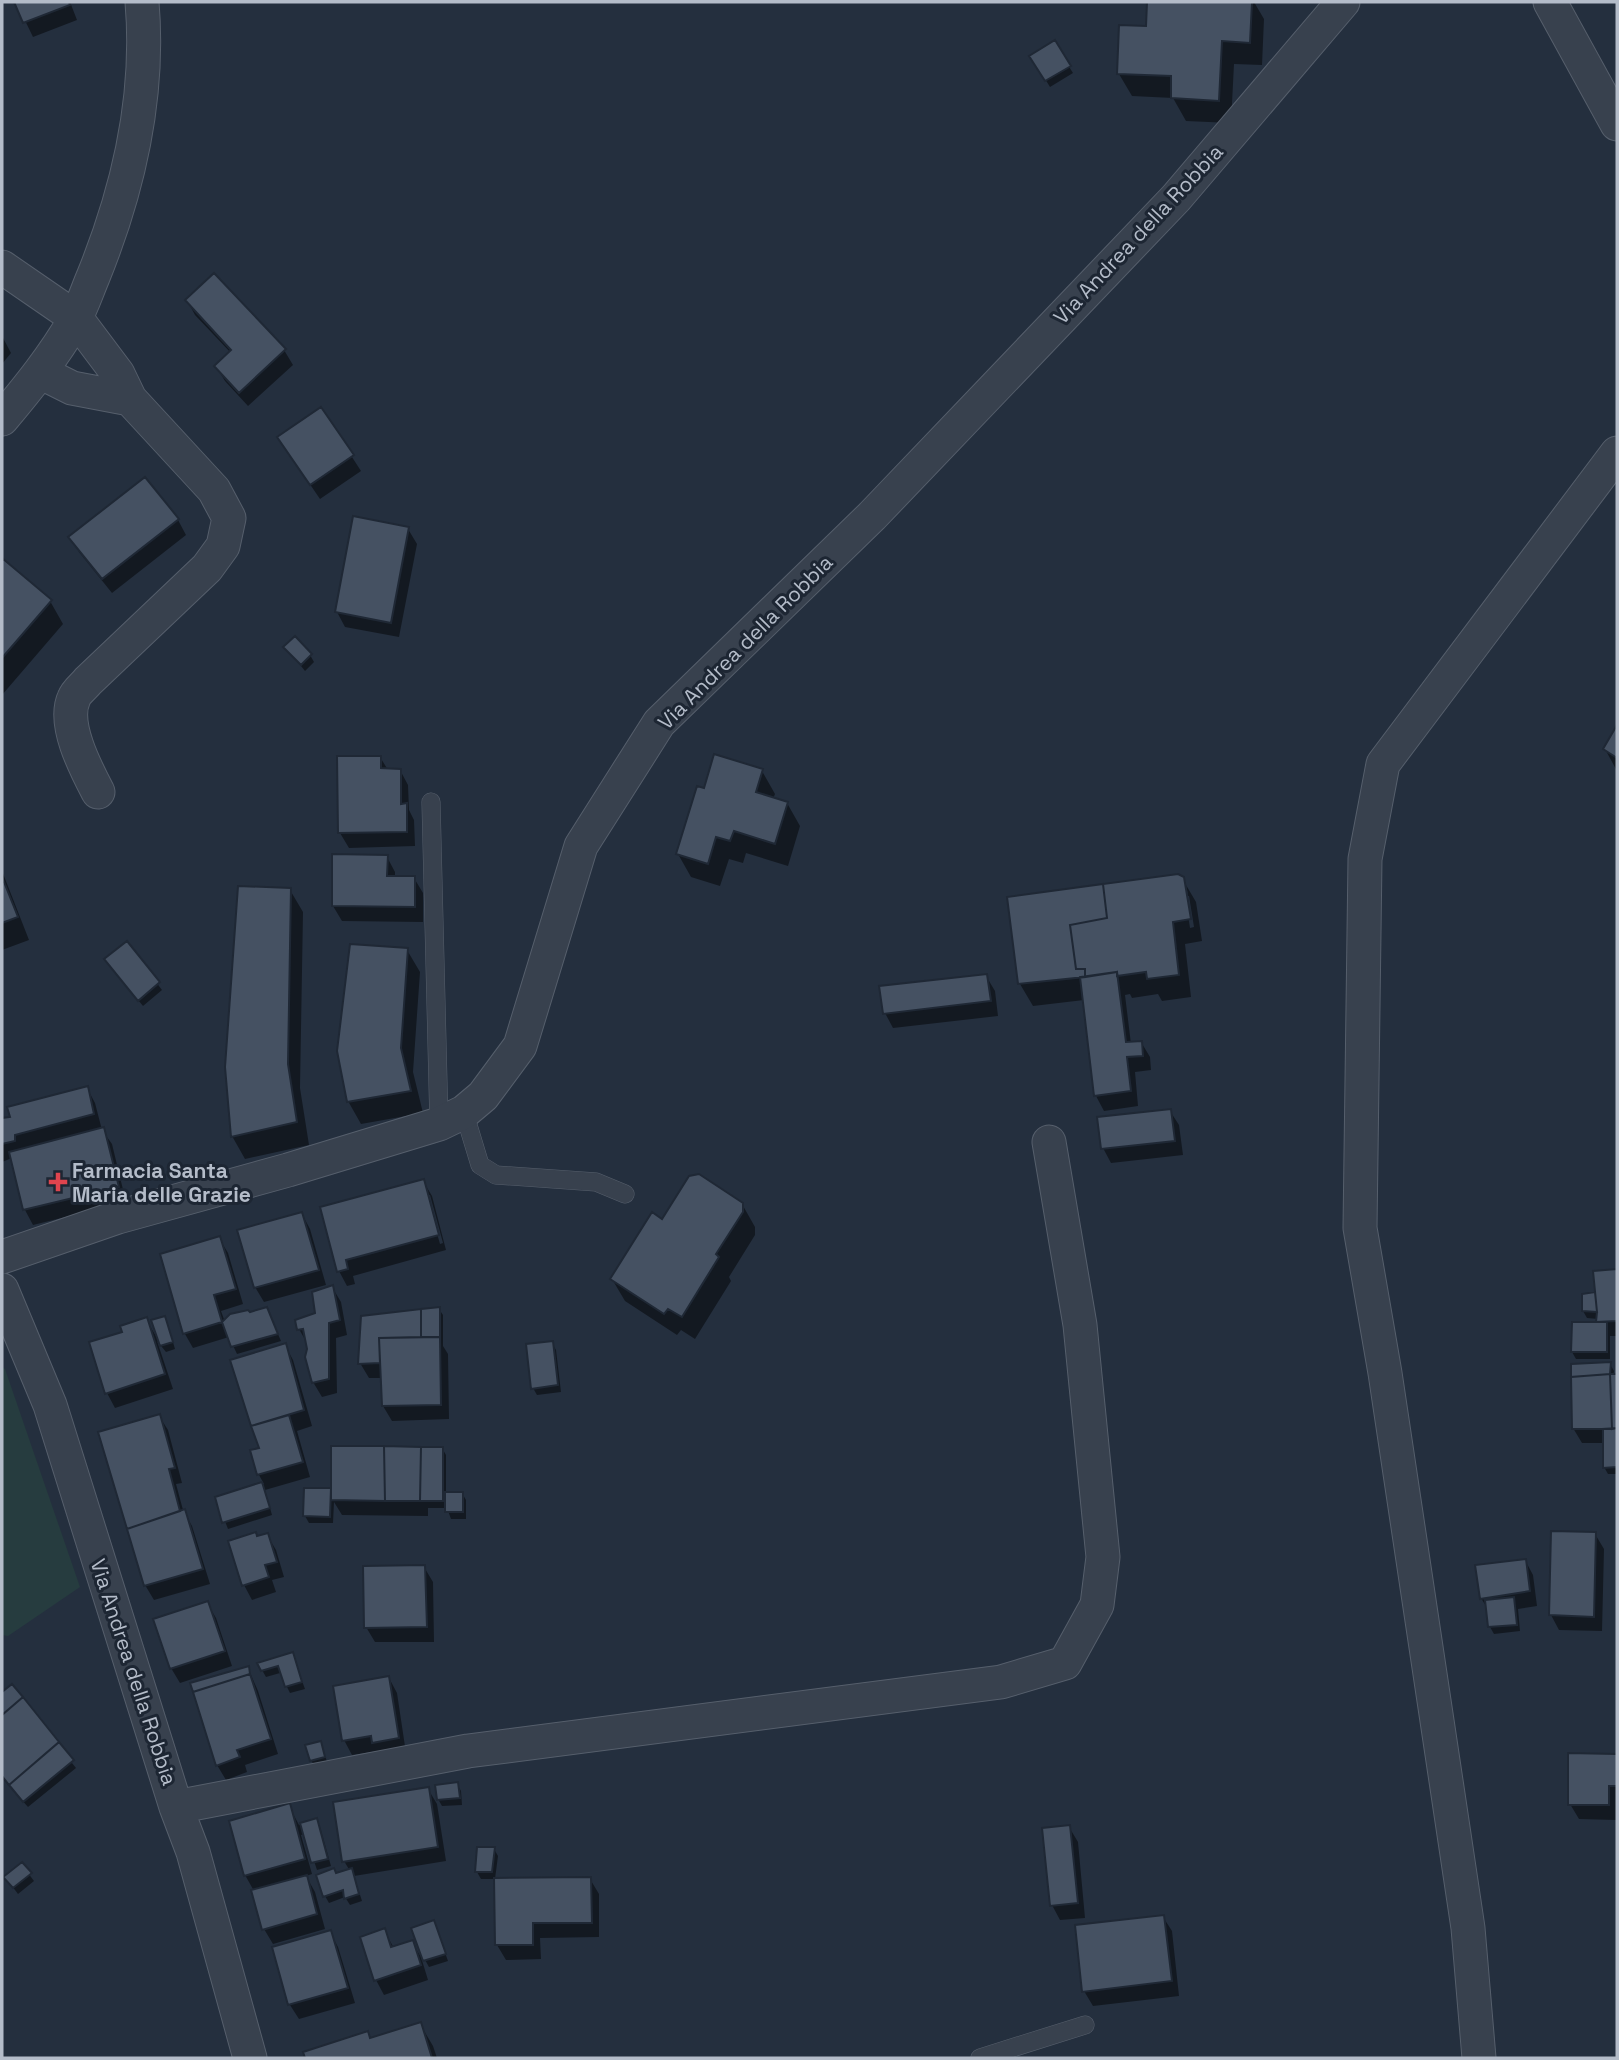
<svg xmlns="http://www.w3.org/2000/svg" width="1619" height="2060" font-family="'Space Grotesk',sans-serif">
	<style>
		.green { fill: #263c3f }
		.shadow { fill: #0007; fill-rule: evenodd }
		.building { fill: #455162; stroke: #1f2835; stroke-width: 2 }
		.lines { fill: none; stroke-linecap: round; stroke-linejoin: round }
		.service-casing { stroke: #565f6c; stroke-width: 19 }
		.minor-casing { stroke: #565f6c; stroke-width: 35 }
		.service { stroke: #38414e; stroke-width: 18 }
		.minor { stroke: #38414e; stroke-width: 33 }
		.health-dot { fill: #e0444e; stroke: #1d2633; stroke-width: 2.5 }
		.labels { text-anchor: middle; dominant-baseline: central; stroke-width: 6; stroke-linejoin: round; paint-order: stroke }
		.street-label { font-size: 21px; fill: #b4bcc9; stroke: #1d2633 }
		.poi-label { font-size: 21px; font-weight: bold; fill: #b4bcc9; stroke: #1d2633; text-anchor: start }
	</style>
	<rect width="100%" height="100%" fill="#242f3e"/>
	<!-- green -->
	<path class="green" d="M2,1367L5,1369L80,1587L8,1636L2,1635Z"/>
	<!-- shadow -->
	<path class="shadow" d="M16,2H70L77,20L33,37Z
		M1149,2H1254L1264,19L1262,65L1234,64L1231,123L1186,121L1173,98L1132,96L1119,74L1148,28Z
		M1054,43L1073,73L1050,87L1031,56Z
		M187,300L284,350L293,365L248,406L225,381L216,366L231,353L195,315Z
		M2,336L11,353L2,364Z
		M321,409L361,471L320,499L288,452Z
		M145,479L178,520L186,535L112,593L79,552L71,537Z
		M408,529L417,544L399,637L345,627L337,612Z
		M3,561L50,601L63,624L2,695Z
		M286,647L310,655L314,662L305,671Z
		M1617,728V771L1605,749Z
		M380,757L388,770H400L408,785L409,810L414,820L415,846L349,848L340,833Z
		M762,771L775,794L773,799L787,803L800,826L788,866L746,853L743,863L729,859L720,886L691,877L678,854L705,790Z
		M387,857L395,872V878H414L423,893V922L342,921L333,906Z
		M2,871L29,940L2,950Z
		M1186,885L1196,902L1202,941L1185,944L1191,997L1162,1001L1158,994L1132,998L1130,994L1125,995L1131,1044L1141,1042L1150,1057L1151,1070L1135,1072L1138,1106L1104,1111L1096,1096L1084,1000L1033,1006L1020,984L1184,888L1188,895ZM1185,896H1189L1194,927L1190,928Z
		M290,890L303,912L300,1088L309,1145L245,1159L232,1136Z
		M127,944L162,990L143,1006L111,967Z
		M407,950L420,972L413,1072L423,1113L361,1124L348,1101Z
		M986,976L995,991L998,1016L893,1028L885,1013Z
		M87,1088L95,1103L102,1130L112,1144L126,1202L33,1225L25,1210L12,1158L2,1162V1119L12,1118Z
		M1170,1111L1179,1125L1183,1155L1111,1163L1103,1148Z
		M423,1181L432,1196L446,1250L353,1276L355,1284L347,1286L339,1271L322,1209ZM426,1195H430L443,1243L440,1244Z
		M742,1204L755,1227V1235L729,1277L731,1281L695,1339L681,1330L677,1335L625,1301L612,1279L662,1221Z
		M302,1214L310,1229L326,1285L264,1302L255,1287Z
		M219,1238L228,1253L243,1304L221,1311L225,1322L270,1316L281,1341L237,1354L229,1337L193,1348L185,1334L162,1255Z
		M1617,1271V1336H1610V1359H1576L1572,1352L1599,1324L1598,1319L1587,1318L1583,1311V1296L1597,1294L1595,1273Z
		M332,1287L341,1302L347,1335L336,1338L337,1393L322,1397L313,1382L308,1345L299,1329L317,1314Z
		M439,1309L443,1315V1346L448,1354L449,1419L392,1421L383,1406V1378H369L360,1363L362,1318Z
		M146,1319L157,1338L168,1325L175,1349L166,1352L157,1341L173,1389L115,1408L107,1393L124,1334Z
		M552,1343L556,1350L561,1392L537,1395L533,1388Z
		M285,1345L293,1360L312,1426L297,1431L310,1477L265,1490L272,1515L228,1529L216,1498L264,1484L259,1475L252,1452L261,1449L232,1361Z
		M1610,1364L1614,1371L1613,1377H1617V1474H1608L1604,1467V1443H1582L1573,1428Z
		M159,1416L168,1430L182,1483L176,1484L183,1510L192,1526L210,1584L154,1600L145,1585Z
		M442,1448L446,1455V1493H462L466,1500V1519H451L447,1508H428V1516L342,1515L334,1502L333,1523H309L305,1516L306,1490H333Z
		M1595,1534L1604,1549L1602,1631L1559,1630L1551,1615Z
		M267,1535L276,1550L284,1577L272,1580L276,1592L252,1600L244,1585L257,1538Z
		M1525,1560L1533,1575L1537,1606L1518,1609L1520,1631L1494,1634L1490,1627L1487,1608L1481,1598Z
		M424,1567L433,1582L434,1642H375L366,1627Z
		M207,1603L216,1618L232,1666L180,1683L171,1668Z
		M292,1654L305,1689L290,1693L280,1673L266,1677L262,1670Z
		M248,1668L258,1691L278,1754L245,1765L247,1772L226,1780L217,1765Z
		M389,1678L397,1693L406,1753L382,1757L378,1751L352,1755L344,1740Z
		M11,1687L76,1768L28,1807L2,1778V1694Z
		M320,1743L328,1764L315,1767L311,1760Z
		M1570,1755L1617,1756L1616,1820L1579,1819L1570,1804Z
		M457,1784L461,1791L462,1805L442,1806L438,1799Z
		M428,1789L437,1804L446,1861L354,1876L362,1901L350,1905L345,1897L329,1903L325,1896L336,1875L350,1871L344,1861Z
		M289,1806L299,1825L316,1820L320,1827L331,1866L317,1870L305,1834L301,1835L312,1874L306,1876L315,1892L325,1929L273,1944L264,1929L254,1891L245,1875Z
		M1069,1827L1078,1842L1085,1918L1060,1920L1052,1905Z
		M494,1849L498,1856L495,1879H481L477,1872Z
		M22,1865L34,1881L18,1894L6,1878Z
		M590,1879L599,1894V1937L540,1938L541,1959L506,1960L497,1945Z
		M1163,1917L1172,1931L1179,1996L1093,2006L1084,1991Z
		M434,1922L448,1961L429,1967L424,1958Z
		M384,1931L394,1948L412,1942L421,1957L428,1980L384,1995L376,1980Z
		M330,1932L338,1947L355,2003L299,2019L290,2005L274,1948Z
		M420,2024L433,2046L437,2058H307L305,2053L367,2033L371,2040Z"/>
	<!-- building -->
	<path class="building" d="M14,2H69L70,5L23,23Z
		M1147,2H1252L1250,43L1222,41L1219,101L1171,98V76L1117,74L1119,25L1146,26Z
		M1055,40L1071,66L1045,81L1029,56Z
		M214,273L286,349L239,393L214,366L231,350L185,300Z
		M321,407L354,455L310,485L277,437Z
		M145,477L179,519L102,579L68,537Z
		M353,516L409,527L391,623L335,612Z
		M2,558L52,600L2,658Z
		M295,636L312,654L301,665L283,647Z
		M1617,725V758L1603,749Z
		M714,754L763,769L756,792L788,802L775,844L734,831L730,841L716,837L708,864L676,854L697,786L704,788Z
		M337,756H381V768L401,769V804L407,803V832L338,833Z
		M332,854L388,855L387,876H415V907L332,906Z
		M1178,874L1184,877L1191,919L1173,922L1179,975L1147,979L1146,972L1117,976V972L1085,977V969H1076L1070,925L1107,918L1103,884Z
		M2,877L18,917L2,923Z
		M1103,884L1107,918L1070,925L1076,969H1085V977L1018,984L1007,897Z
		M238,886L291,888L288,1064L297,1122L231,1137L225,1067Z
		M127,941L160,982L138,1001L104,959Z
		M350,944L408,948L401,1048L411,1091L347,1102L337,1051Z
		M1117,972L1126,1042L1142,1041L1143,1056L1127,1057L1131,1091L1094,1096L1080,977Z
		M987,974L991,1001L883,1014L879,986Z
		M88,1086L94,1114L15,1135V1141L2,1144V1118L10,1117L7,1107Z
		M1171,1109L1175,1141L1101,1149L1097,1117Z
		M104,1127L119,1187L23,1210L9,1152Z
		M699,1174L743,1203V1212L716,1254L719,1257L682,1317L668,1309L664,1314L610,1279L652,1212L662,1219L689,1176Z
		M424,1179L439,1235L346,1260L348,1269L337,1272L320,1207Z
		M302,1212L319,1270L254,1288L237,1230Z
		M220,1236L236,1289L214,1295L222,1322L183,1334L160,1254Z
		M1617,1269V1321L1596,1322L1597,1312L1593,1271Z
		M333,1285L340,1320L329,1323V1379L312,1383L305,1357L307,1349L303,1329L297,1330L295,1320L315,1313L312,1292Z
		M1595,1292L1597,1312L1582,1311V1294Z
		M267,1307L278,1334L231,1347L222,1322L230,1314L248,1310L250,1312Z
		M440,1307V1337H421V1309Z
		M421,1309V1337L379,1338L380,1363L358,1364L361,1316Z
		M165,1316L173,1342L160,1346L151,1320Z
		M147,1317L165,1374L105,1394L89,1342L122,1332L120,1326Z
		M1572,1322H1607V1352H1571Z
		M440,1337L441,1405L382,1406L379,1338Z
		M553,1341L558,1385L531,1389L526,1344Z
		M286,1343L304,1410L251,1426L230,1360Z
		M1611,1362L1610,1374L1571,1377V1364Z
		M1610,1374L1612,1429H1572L1571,1377Z
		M1610,1374H1617V1428L1612,1429Z
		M160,1414L175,1468L169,1469L180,1511L127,1529L98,1432Z
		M289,1415L303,1462L257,1475L250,1450L259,1448L251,1426Z
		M1617,1428V1467L1603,1468V1429Z
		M331,1446H384L385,1501L331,1500Z
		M384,1446L421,1447L420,1501H385Z
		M421,1447H443V1501H420Z
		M262,1482L270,1508L222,1523L215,1497Z
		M304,1488H331L330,1517L303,1516Z
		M445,1492H463V1512H445Z
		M185,1509L203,1569L144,1586L127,1529Z
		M1551,1531L1596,1532L1594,1617L1549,1615Z
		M256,1532L257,1536L268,1533L277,1562L265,1565L269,1577L242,1586L228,1541Z
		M1526,1559L1530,1591L1480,1599L1475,1565Z
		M425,1565L427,1627L364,1628L363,1566Z
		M1514,1597L1517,1625L1488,1627L1485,1600Z
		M208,1601L225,1651L170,1669L153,1619Z
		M293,1652L302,1682L285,1687L278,1666L261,1671L257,1663Z
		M249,1666L250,1674L193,1692L190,1683Z
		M250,1674L271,1739L237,1750L240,1757L216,1766L193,1692Z
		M389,1676L399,1738L372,1743L371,1736L342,1741L333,1686Z
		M12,1684L23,1697L2,1715V1692Z
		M23,1697L59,1742L9,1785L2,1776V1715Z
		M321,1741L325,1757L310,1761L305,1745Z
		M59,1742L74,1760L23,1802L9,1785Z
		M1568,1753L1617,1754V1786H1609V1805H1568Z
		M458,1782L460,1798L437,1800L435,1785Z
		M429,1787L438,1847L342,1862L333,1802Z
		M290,1803L305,1859L244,1876L229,1821Z
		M317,1818L328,1859L311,1863L300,1823Z
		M1070,1825L1078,1903L1050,1906L1042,1828Z
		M477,1847H495L492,1872H475Z
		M22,1862L32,1873L13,1888L3,1877Z
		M334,1868L336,1873L352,1868L359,1894L344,1899L343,1890L323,1897L316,1875Z
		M307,1875L317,1914L262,1930L251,1890Z
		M591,1877L592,1923H533V1945H495L494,1878Z
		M1164,1915L1172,1981L1082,1992L1075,1925Z
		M434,1920L446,1954L423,1961L411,1928Z
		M385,1928L391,1947L413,1940L421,1965L374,1981L360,1937Z
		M331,1930L348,1988L288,2005L272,1947Z
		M421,2022L432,2058H305L303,2052L368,2031L370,2038Z"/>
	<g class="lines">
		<!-- service casing -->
		<g class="service-casing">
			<path id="service" d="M431,802L439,1124
				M464,1112L480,1165L496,1175L596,1182L625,1194
				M980,2058L1085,2025"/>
		</g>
		<!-- minor casing -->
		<g class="minor-casing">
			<path id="minor" d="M1550,2L1617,124
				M2,267L76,318L118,374L130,399L214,490L229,518L223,546L207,568L88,681C84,686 76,692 74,698C62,724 86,769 98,792
				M40,372L72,388L130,399
				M2,419C28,388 54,356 74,321C82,307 87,291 93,277C128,191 150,95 142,2
				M2,1257L118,1217L288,1170L439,1124L464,1112L483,1096L520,1046L581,846L659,723L872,516L1176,198L1343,2
				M2,1290L50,1405L176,1807L193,1852L250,2058
				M176,1807L468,1751L1001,1682L1065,1663L1097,1605L1103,1557L1080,1325L1049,1142
				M1479,2058L1468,1928L1385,1373L1360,1228L1365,859L1383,764L1617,453"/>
		</g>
		<!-- service -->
		<use href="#service" class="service"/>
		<!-- minor -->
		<use href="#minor" class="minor"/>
	</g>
	<!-- markers -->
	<path class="health-dot" d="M54.5 1171.5h7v7h7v7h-7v7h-7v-7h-7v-7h7z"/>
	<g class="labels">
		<!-- street labels -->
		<g class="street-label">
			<text transform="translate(1138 234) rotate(-47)">Via Andrea della Robbia</text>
			<text transform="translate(745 642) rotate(-45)">Via Andrea della Robbia</text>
			<text transform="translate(134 1672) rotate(72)">Via Andrea della Robbia</text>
		</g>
		<!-- poi labels -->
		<g class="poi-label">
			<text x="72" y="1170">Farmacia Santa<tspan x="72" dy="24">Maria delle Grazie</tspan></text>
		</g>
	</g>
	<!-- border -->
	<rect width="1619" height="2060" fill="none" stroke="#b4bcc9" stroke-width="7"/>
</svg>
